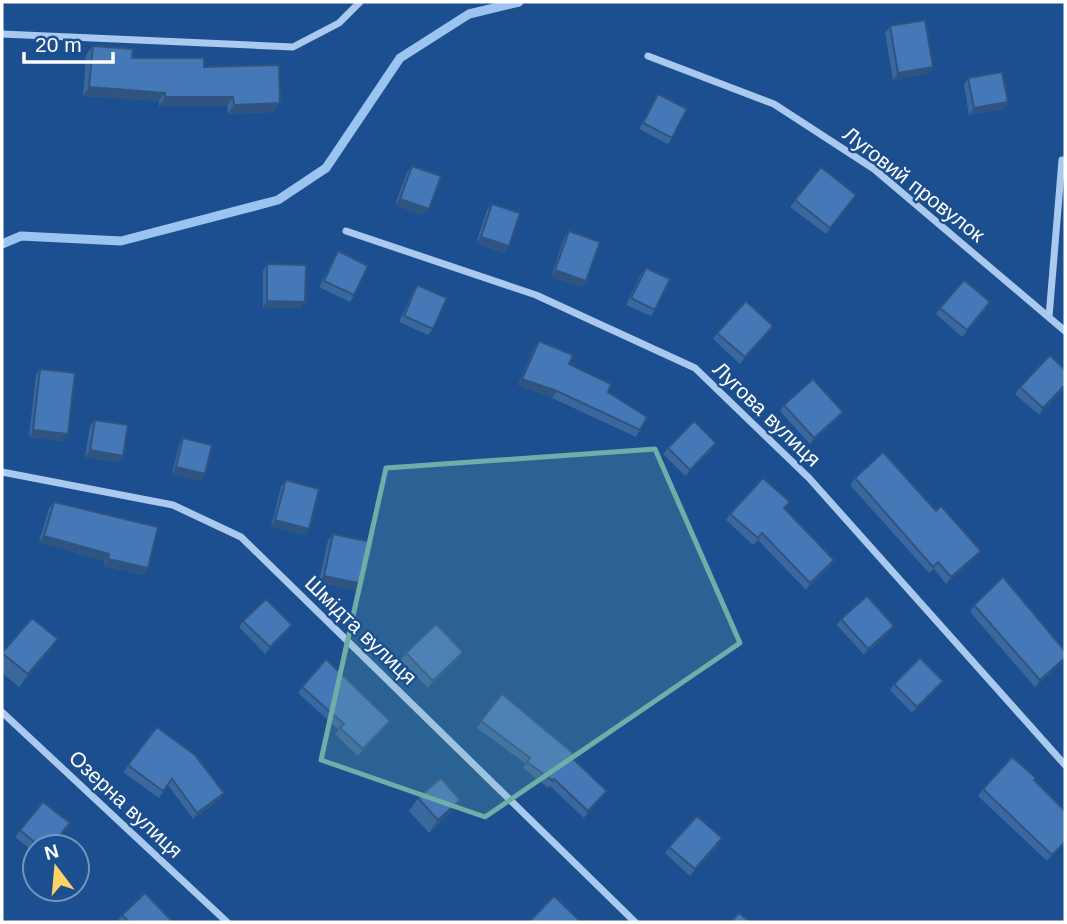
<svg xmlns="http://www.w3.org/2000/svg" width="1067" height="924" font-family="Helvetica,sans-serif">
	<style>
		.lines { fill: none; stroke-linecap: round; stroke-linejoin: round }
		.stream { stroke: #9cc4f0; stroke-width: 9 }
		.street { stroke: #a9c9ee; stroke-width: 7 }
		.wall { fill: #3a679d }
		.shaded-wall { fill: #305480 }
		.building { fill: #4478b7; stroke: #305480; stroke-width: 2 }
		.marked { fill: #6fada8; fill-opacity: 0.2; stroke: #6fada8; stroke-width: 5; stroke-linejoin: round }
		.labels { text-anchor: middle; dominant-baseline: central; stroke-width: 5; stroke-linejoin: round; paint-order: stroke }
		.street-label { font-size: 21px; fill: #fff; stroke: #1b4f8f }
	</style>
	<rect width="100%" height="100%" fill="#1b4f8f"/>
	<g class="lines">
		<!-- stream -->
		<path class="stream" d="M2,244L21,236L121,241L278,200L326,168L400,58L469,14L519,2"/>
		<!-- street -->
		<path class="street" d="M2,34L293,47L339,23L360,2
			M648,56L774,104L874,169L1065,331
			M346,231L536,295L695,368L809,478L1065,765
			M1049,317L1062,160H1065
			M2,472L173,505L241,537L635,922
			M2,712L227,922"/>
	</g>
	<!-- wall -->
	<path class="wall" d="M890,26L933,67L929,73L893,80L885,33Z
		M93,46L132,58L204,67L274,112L228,114L227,106H159V101L83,96L86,55Z
		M968,78L1008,102L1003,109L969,115L964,85Z
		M658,94L672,138L668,144L639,129Z
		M412,166L424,215L395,205L407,172Z
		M821,167L856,195L826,234L790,207Z
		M492,204L504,253L476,243L487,210Z
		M569,231L586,281L582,287L551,277L564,238Z
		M338,251L354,295L350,302L319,287L334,258Z
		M267,264L305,302L300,308H263V271Z
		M646,268L655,310L651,316L626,305L641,274Z
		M417,285L433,329L428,335L399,322L413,292Z
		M940,308L986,309L962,337L936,314Z
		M773,326L740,364L713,339L717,333Z
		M539,341L569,364L608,392L640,430L636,437L552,398L518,385L535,347Z
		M40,369L63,441L29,437L36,375Z
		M1020,387H1065L1039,415L1015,394Z
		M784,405L838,418L810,444L780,411Z
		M95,420L119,462L85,457L90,426Z
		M183,438L201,481L172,474L179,445Z
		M716,443L712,450L685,476L663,454L668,448Z
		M855,478L936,511L981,551L976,557L946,584L934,569L929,573L850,485Z
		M286,480L309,529L304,535L271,527L281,487Z
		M54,502L148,568L143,575L104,566L105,561L39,542L49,508Z
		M785,509L834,560L830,566L806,590L758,540L753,545L726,520L730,514Z
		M333,534L358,591L319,582L328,540Z
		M974,605L1064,661L1035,687L970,612Z
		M841,619L889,633L864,655L837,625Z
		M243,621L292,625L287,632L265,654L239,627Z
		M58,639L49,652L19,687L2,673V653Z
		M406,653L459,658L428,688L401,660Z
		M943,681L938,688L912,713L890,690L894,684Z
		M302,687L390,721L385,728L358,756L335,734L339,730L298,693Z
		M502,694L607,791L584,818L550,786L548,788L523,768L526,764L477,728Z
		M157,727L224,793L219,800L193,819L168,785L159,798L123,772Z
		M983,789L1065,811V844L1047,861L978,796Z
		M418,798L460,800L451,812L429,833L409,811Z
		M65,829L51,847H35V853L15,837L20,830Z
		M718,845L690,876L665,853L669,847Z
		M122,915L173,922H117Z"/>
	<!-- shaded-wall -->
	<path class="shaded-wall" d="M933,67L929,73L893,80L898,73Z
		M89,87L165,93L159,101L83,96Z
		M165,97H233L227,106H159Z
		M1008,102L1003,109L969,115L974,108Z
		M280,103L274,112L228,114L234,105Z
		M400,199L429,209L424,215L395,205Z
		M481,237L509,246L504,253L476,243Z
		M555,270L586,281L582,287L551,277Z
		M267,301L305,302L300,308H263Z
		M773,326L769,332L740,364L745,357Z
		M522,379L557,391L552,398L518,385Z
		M1065,385V387L1039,415L1043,408Z
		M843,412L838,418L810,444L814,438Z
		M33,430L68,434L63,441L29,437Z
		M716,443L712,450L685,476L690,470Z
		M90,450L123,456L119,462L85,457Z
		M176,467L205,474L201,481L172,474Z
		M275,520L309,529L304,535L271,527Z
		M44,536L109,554L105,561L39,542Z
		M981,551L976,557L946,584L951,577Z
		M108,559L148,568L143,575L104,566Z
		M834,560L830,566L806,590L810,583Z
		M324,576L363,584L358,591L319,582Z
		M292,625L287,632L265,654L270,647Z
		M894,626L889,633L864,655L868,649Z
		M58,639L49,652L19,687L28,674Z
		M463,652L459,658L428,688L433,681Z
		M1065,658L1064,661L1035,687L1040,680Z
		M943,681L938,688L912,713L917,707Z
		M390,721L385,728L358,756L363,749Z
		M607,791L602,797L584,818L588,811Z
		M224,793L219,800L193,819L197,813Z
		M460,800L451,812L429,833L438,820Z
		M722,838L718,845L690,876L695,869Z
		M1065,842V844L1047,861L1052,855Z"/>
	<!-- building -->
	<path class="building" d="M925,20L933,67L898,73L890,26Z
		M93,46L133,49L132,58H204V67L279,65L280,103L234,105L233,97H165V93L89,87Z
		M1002,72L1008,102L974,108L968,78Z
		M658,94L687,109L672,138L643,123Z
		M412,166L441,176L429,209L400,199Z
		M821,167L856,195L830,228L795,200Z
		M492,204L520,213L509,246L481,237Z
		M569,231L600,242L586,281L555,270Z
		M338,251L368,266L354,295L324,281Z
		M267,264L306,265L305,302L267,301Z
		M646,268L670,279L655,310L631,298Z
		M964,280L990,302L967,330L940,308Z
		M417,285L447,298L433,329L404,316Z
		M746,301L773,326L745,357L717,333Z
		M539,341L573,355L569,364L611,384L608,392L647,417L640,430L557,391L522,379Z
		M1050,355L1065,370V385L1043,408L1020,387Z
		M40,369L75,373L68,434L33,430Z
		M813,379L843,412L814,438L784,405Z
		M95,420L128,425L123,456L90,450Z
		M694,421L716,443L690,470L668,448Z
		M183,438L212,445L205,474L176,467Z
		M883,452L936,511L941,506L981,551L951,577L938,562L933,567L855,478Z
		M763,478L790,502L784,508L834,560L810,583L762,533L758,538L730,514Z
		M286,480L319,489L309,529L275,520Z
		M54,502L158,527L148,568L108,559L109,554L44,536Z
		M333,534L372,542L363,584L324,576Z
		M1003,577L1065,651V658L1040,680L974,605Z
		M867,596L894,626L868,649L841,619Z
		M266,599L292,625L270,647L243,621Z
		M32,618L58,639L28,674L2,653Z
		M436,624L463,652L433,681L406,653Z
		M920,658L943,681L917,707L894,684Z
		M326,659L390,721L363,749L340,728L344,724L302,687Z
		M502,694L574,754L571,757L607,791L588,811L554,779L553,781L527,762L530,758L481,721Z
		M157,727L195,755L224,793L197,813L172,779L163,791L128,765Z
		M1012,757L1036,778L1034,780L1065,811V842L1052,855L983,789Z
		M441,778L460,800L438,820L418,798Z
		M43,802L70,823L50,847H40L20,830Z
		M697,816L722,838L695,869L669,847Z
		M145,893L173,922H129L122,915Z
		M554,896L581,922H529Z
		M739,913L750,922H731Z"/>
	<!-- marked area -->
	<path class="marked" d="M655,449L740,643L485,817L321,760L386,468Z"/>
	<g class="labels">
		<!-- street labels -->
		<g class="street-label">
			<text transform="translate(914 184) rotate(38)">Луговий провулок</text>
			<text transform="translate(767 414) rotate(44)">Лугова вулиця</text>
			<text transform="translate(361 630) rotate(44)">Шмідта вулиця</text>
			<text transform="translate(126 804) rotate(43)">Озерна вулиця</text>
		</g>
	</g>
	<!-- border -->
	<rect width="1067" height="924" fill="none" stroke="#ffffff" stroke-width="7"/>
	<!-- north arrow -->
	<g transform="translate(56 868) rotate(344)"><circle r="33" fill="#1b4f8f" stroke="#7695bc" stroke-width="2"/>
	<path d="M0-5L12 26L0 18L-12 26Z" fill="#ffd166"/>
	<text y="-10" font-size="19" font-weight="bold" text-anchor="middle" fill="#ffffff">N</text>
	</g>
	<!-- scale -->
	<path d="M24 52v10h89v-10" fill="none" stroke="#ffffff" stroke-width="3.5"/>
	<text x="35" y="52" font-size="21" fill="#ffffff" stroke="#1b4f8f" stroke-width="5" paint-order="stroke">20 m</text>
</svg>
